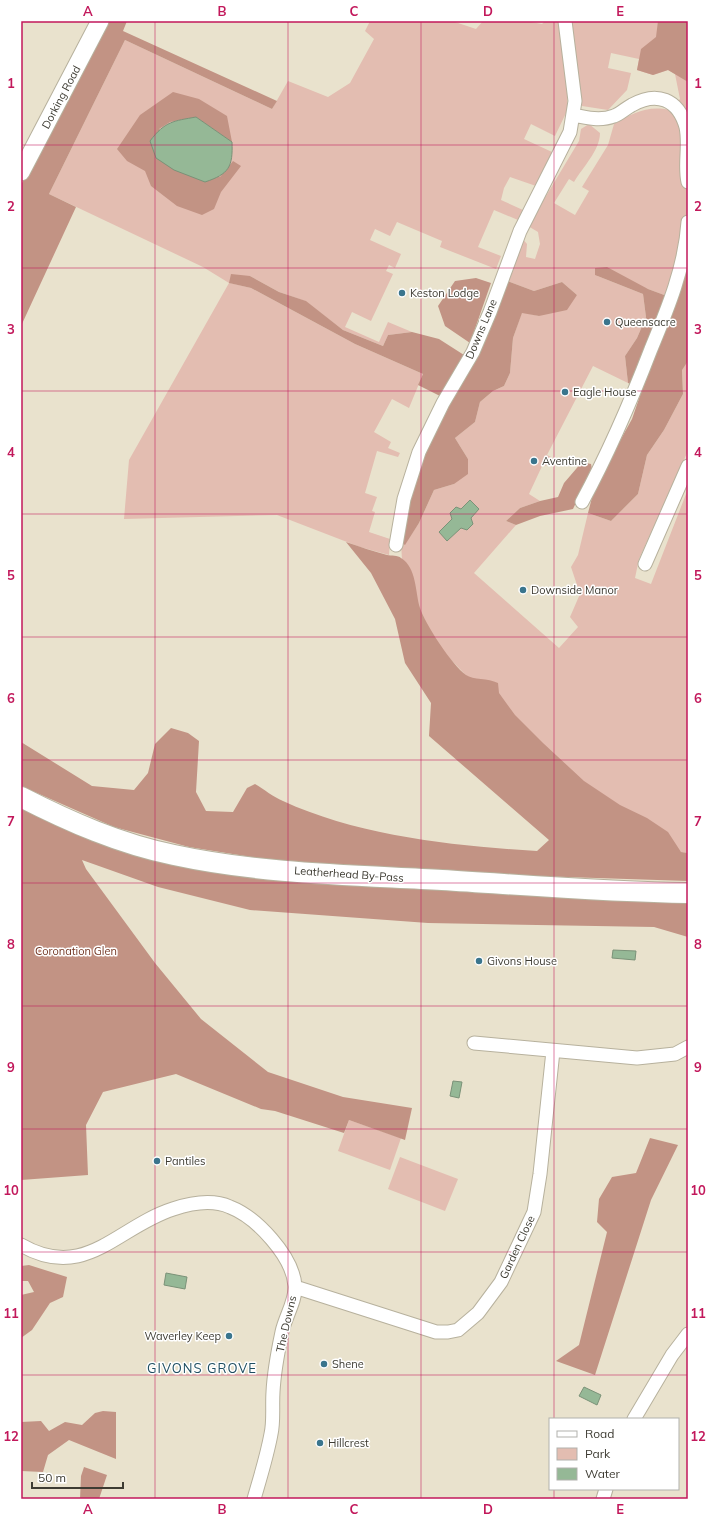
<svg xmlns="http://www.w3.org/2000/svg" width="709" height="1520" font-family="Mulish,sans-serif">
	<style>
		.green { fill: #e3bdb1 }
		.forest { fill: #c29384 }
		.water { fill: #95b896; stroke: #7b9278 }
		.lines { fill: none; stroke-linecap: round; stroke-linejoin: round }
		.minor-casing { stroke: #b7b19d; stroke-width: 15 }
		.major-casing { stroke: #b7b19d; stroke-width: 19 }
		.highway-casing { stroke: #b7b19d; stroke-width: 22 }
		.minor { stroke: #fff; stroke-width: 13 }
		.major { stroke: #fff; stroke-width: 17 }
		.highway { stroke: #fff; stroke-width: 20 }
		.grid { fill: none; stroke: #c2185b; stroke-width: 1; stroke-opacity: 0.55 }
		.poi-dot { fill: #3a758d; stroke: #fff; stroke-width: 1.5 }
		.labels { text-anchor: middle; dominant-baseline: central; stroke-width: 3; stroke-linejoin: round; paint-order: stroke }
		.street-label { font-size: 11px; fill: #3d3b32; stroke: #fff }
		.poi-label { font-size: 11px; fill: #3d3b32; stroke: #fff; text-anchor: start }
		.park-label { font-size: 11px; fill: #723522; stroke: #fff }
		.quarter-label { font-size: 13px; letter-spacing: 1px; fill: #1e4e61; stroke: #fff }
		.neatline { fill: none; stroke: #c2185b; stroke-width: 1.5 }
		.grid-label { font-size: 13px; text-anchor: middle; font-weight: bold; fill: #c2185b }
	</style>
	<rect width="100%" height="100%" fill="#e9e2cd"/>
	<!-- green -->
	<path class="green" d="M370,21H452L476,29L483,21H526L542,24L545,21H558L568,73L567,111L555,136L531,124L524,139L552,152L536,186L510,177L504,188L501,200L523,210L518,220L494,210L478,247L501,256L496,269L440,247L442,241L397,222L390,236L375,229L370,240L401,254L395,268L389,265L386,271L393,274L371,321L352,312L345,327L379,342L388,322L412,332L388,335L383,346L343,330L305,301L279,292L250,276L230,283L251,288L355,344L423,374L409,408L392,399L374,432L391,442L388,448L400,453L398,457L377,451L365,493L377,497L372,511L375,512L369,532L390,539L389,555L360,547L277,515L124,519L129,460L229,283L203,267L49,194L125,40L272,109L288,81L328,97L350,83L374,39L365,31Z
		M570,21H688V255L675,299L648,289L595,275L643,294L646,317L637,338L625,356L628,383L593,366L547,455L551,457L546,466L543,464L529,494L540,501L520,508L506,521L516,525L474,573L559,648L578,627L570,617L580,594L571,567L578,555L588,513L611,521L638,494L647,455L664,430L683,394L682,369L688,361V451L639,559L635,578L651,584L688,489V853L681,852L587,802L436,644L403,578L401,542L405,544L419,523L434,490L454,484L468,459L455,438L475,422L480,402L493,391L504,386L510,373L513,338L522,312L539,316L577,295L562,282L534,291L507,281L522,238L527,244L526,257L535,259L540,244L538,232L528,226L579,141L581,129L589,124L600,133C600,150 583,167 574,182L569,179L554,203L575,215L589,191L582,187L608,145L614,124C631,114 648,105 669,110L680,99L675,74L668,70L653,75L637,70L639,59L611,53L608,68L631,73L627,90L608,110L582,106Z
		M349,1120L401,1138L390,1170L338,1151Z
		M400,1157L458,1179L445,1211L388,1189Z"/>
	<!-- forest -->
	<path class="forest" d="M107,21H127L123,31L277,101L272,109L125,40L49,194L76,207L21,326V185Z
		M658,21H688V82L668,70L653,75L637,70L641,49L656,37Z
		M173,92L199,99L227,116L232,142L196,117L170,122L159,129L220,177L233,161L241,166L221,192L214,209L202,215L177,206L151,186L145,171L127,161L117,149L140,115Z
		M688,255V361L682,370L683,394L664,430L647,455L638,494L611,521L588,513L595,486L632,419L642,390L628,383L625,356L637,338L646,317L643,294L595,275V268L607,267L648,289L675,299Z
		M231,274L250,276L279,292L306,301L343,330L383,346L388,335L412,332L439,339L464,355L442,397L418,385L423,374L355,344L251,288L229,283Z
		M476,278L491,283L470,343L445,326L438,306L455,281Z
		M507,281L534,291L562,282L577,295L567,310L539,316L522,313L513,338L510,373L504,386L493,391L480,402L475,422L455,438L468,459V474L454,484L434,490L419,523L405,545L401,542L411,490L422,452Z
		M582,462L591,464L592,469L573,509L540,516L516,525L506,521L520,508L540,501L558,497L564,483Z
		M346,542C360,547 373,551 387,555C391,556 398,555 401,558C417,568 415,592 420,608C425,624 452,665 466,675C473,680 488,678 498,683L499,693L515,715L543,743L584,781L620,805L647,818L668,832L681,852L688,853V881L535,876L270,860L189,847L114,827L21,786V742L92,786L134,790L148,773L155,744L171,728L188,733L199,741L196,792L206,811L233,812L247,788L255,784C264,789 273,797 283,801C359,836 454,846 537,851L549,840L429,736L431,703L405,663L395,619L371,573Z
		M21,804L132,850L688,902V937L654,927L428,923L250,910L158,887L82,860L86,869L155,963L201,1019L268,1072L343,1097L412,1108L405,1140L349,1120L344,1133L275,1111L261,1109L176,1074L103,1092L86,1125L88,1175L21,1180Z
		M650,1138L678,1145L651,1200L595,1375L556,1361L579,1345L607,1232L597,1222L599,1199L612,1177L636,1173Z
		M29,1265L67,1277L63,1297L50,1303L32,1330L21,1338V1295L34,1292L28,1281H21V1266Z
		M103,1411L116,1412V1459L69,1440L48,1455L43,1472L21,1471V1422L41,1421L49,1431L65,1422L82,1425L95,1413Z
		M84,1467L107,1475L99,1499H80L81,1476Z"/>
	<!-- water -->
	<path class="water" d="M196,117L232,142C233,167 229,174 205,182L174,170L156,158L150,141C165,121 174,121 196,117Z
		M470,500L479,509L471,518L473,524L467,530L461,528L447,541L439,532L452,519L450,513L456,507L461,509Z
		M613,950L636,951L635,960L612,958Z
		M453,1081L462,1082L459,1098L450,1096Z
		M166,1273L187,1277L185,1289L164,1285Z
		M584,1387L601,1395L597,1405L579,1396Z"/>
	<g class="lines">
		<!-- minor casing -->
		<g class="minor-casing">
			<path id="minor" d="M574,115C587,118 601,121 614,116C620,114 626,108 632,105C657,91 678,99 686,127C690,145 684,165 688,182
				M582,502C609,452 631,401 651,349C668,308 685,267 688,222
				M396,545L404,499L419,452L443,403L473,352L490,312L520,231L570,132L575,101L565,21
				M645,564L688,466
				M474,1043L637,1058L675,1054L688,1047
				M21,1245C85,1282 117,1227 173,1209C191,1203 212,1199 230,1207C256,1217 293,1256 295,1286C296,1301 285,1317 282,1332C278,1351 274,1372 273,1392C272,1406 274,1421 271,1434C267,1456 260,1478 254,1499
				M295,1287L436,1332H448L458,1330L478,1313L501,1282L534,1212L540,1174L553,1051
				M634,1419L672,1355L688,1334
				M603,1499L606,1489"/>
		</g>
		<!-- major casing -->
		<g class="major-casing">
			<path id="major" d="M21,172L100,21"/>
		</g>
		<!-- highway casing -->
		<g class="highway-casing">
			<path id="highway" d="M21,797C70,822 120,844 174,855C262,874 353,875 442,880C524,885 606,892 688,893"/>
		</g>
		<!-- minor -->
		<use href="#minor" class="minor"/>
		<!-- major -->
		<use href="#major" class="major"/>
		<!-- highway -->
		<use href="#highway" class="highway"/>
	</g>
	<!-- grid -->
	<path class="grid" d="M155,21V1499M288,21V1499M421,21V1499M554,21V1419M21,145H688M21,268H688M21,391H688M21,514H688M21,637H688M21,760H688M21,883H688M21,1006H688M21,1129H688M21,1252H688M21,1375H688M554,1489V1499"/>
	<!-- markers -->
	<g class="poi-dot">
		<circle cx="402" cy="293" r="4"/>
		<circle cx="607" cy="322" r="4"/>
		<circle cx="565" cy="392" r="4"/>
		<circle cx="534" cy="461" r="4"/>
		<circle cx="523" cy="590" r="4"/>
		<circle cx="479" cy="961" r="4"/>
		<circle cx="157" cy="1161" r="4"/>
		<circle cx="229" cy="1336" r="4"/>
		<circle cx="324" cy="1364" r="4"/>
		<circle cx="320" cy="1443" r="4"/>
	</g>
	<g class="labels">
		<!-- street labels -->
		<g class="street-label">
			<text transform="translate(61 97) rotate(-62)">Dorking Road</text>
			<text transform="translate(481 329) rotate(-67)">Downs Lane</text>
			<text transform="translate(349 874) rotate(4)">Leatherhead By-Pass</text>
			<text transform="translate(517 1247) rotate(-65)">Garden Close</text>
			<text transform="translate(286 1324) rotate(-77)">The Downs</text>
		</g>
		<!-- poi labels -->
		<g class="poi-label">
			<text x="410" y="293">Keston Lodge</text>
			<text x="615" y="322">Queensacre</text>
			<text x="573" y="392">Eagle House</text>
			<text x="542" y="461">Aventine</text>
			<text x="531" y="590">Downside Manor</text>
			<text x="487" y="961">Givons House</text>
			<text x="165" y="1161">Pantiles</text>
			<text x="221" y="1336" text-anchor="end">Waverley Keep</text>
			<text x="332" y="1364">Shene</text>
			<text x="328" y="1443">Hillcrest</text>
		</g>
		<!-- park labels -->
		<g class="park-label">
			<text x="76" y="951">Coronation Glen</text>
		</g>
		<!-- quarter labels -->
		<g class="quarter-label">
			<text x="202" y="1368">GIVONS GROVE</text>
		</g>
	</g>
	<!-- border -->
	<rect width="709" height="1520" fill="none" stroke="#ffffff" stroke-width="44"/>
	<!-- legend -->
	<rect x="549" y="1418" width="130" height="72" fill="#ffffff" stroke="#b1b1ad"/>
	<rect x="557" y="1431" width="20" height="6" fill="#ffffff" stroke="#b1b1ad"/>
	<text x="585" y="1438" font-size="12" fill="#3d3b32">Road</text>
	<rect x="557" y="1448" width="20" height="12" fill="#e3bdb1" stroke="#b1b1ad"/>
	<text x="585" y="1458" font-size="12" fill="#3d3b32">Park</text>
	<rect x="557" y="1468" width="20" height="12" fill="#95b896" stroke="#b1b1ad"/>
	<text x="585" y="1478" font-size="12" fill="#3d3b32">Water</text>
	<!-- scale -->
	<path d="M32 1482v6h91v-6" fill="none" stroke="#3d3b32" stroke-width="2"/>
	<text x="38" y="1482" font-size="12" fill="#3d3b32" stroke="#ffffff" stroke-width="3" paint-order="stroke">50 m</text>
	<rect x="22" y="22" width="665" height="1476" class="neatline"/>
	<g class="grid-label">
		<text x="88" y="16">A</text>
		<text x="222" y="16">B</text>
		<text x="354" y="16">C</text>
		<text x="488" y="16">D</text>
		<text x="620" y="16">E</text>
		<text x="11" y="88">1</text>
		<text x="698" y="88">1</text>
		<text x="11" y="211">2</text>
		<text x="698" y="211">2</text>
		<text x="11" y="334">3</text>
		<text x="698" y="334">3</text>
		<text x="11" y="457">4</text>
		<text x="698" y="457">4</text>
		<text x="11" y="580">5</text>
		<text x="698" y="580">5</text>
		<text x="11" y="703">6</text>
		<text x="698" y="703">6</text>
		<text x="11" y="826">7</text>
		<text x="698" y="826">7</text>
		<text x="11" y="949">8</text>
		<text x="698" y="949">8</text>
		<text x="11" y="1072">9</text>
		<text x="698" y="1072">9</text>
		<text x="11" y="1195">10</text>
		<text x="698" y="1195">10</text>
		<text x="11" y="1318">11</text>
		<text x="698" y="1318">11</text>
		<text x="11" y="1441">12</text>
		<text x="698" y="1441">12</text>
		<text x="88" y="1514">A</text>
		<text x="222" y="1514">B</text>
		<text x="354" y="1514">C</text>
		<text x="488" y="1514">D</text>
		<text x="620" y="1514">E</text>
	</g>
</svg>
